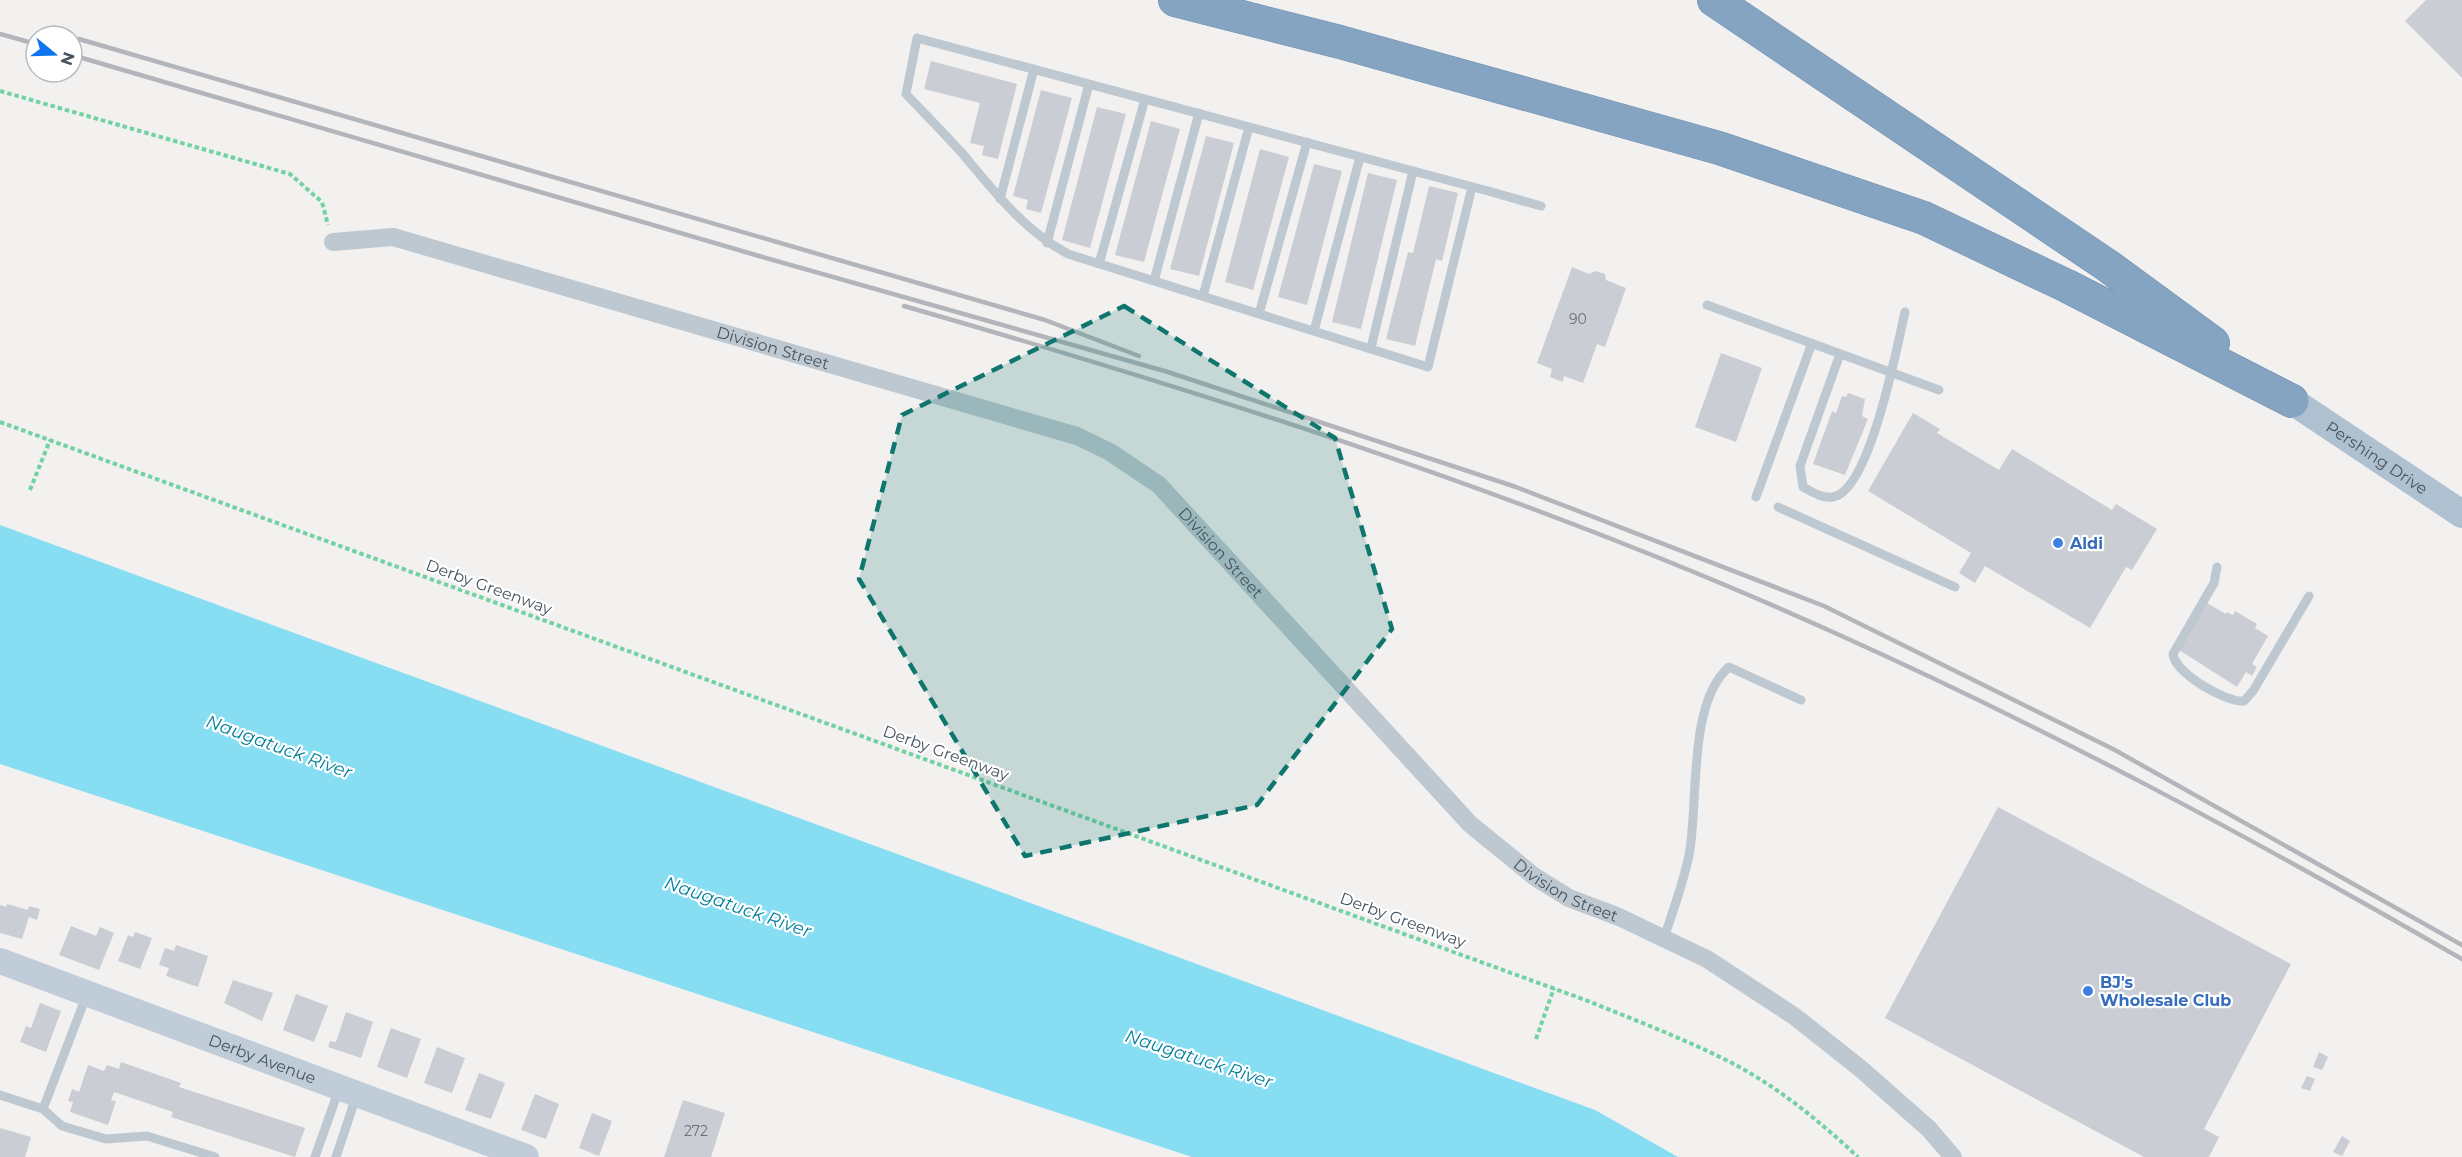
<svg xmlns="http://www.w3.org/2000/svg" width="2462" height="1157" font-family="Montserrat,sans-serif">
	<style>
		.water { fill: #87def2 }
		.building { fill: #cacdd3 }
		.lines { fill: none; stroke-linecap: round; stroke-linejoin: round }
		.motorway-casing { stroke: #708fae; stroke-width: 34 }
		.path { stroke: #72d2a1; stroke-width: 4; stroke-dasharray: 4.5 3; stroke-linecap: butt }
		.service { stroke: #bdc8d0; stroke-width: 9 }
		.minor { stroke: #bdc8d0; stroke-width: 18 }
		.secondary { stroke: #c0ccd8; stroke-width: 26 }
		.primary { stroke: #afc0d0; stroke-width: 28 }
		.motorway { stroke: #85a4c2; stroke-width: 33 }
		.rail { stroke: #b2b6bb; stroke-width: 4.5 }
		.marked { fill: #0f766e; fill-opacity: 0.2; stroke: #0f766e; stroke-width: 4.5; stroke-dasharray: 12 8; stroke-linejoin: round }
		.shop-dot { fill: #3f7fe0; stroke: #fff; stroke-width: 2 }
		.labels { text-anchor: middle; dominant-baseline: central; stroke-width: 4.5; stroke-linejoin: round; paint-order: stroke }
		.number-label { font-size: 14px; fill: #68727c }
		.street-label { font-size: 16px; fill: #47545f; stroke: #fff }
		.shop-label { font-size: 16px; font-weight: bold; fill: #366cbe; stroke: #fff; text-anchor: start }
		.water-label { font-size: 18px; font-style: italic; fill: #06809c; stroke: #fff }
	</style>
	<rect width="100%" height="100%" fill="#f3f0f0"/>
	<!-- water -->
	<path class="water" d="M0,525L1595,1110L1678,1157H1192L0,764Z"/>
	<!-- building -->
	<path class="building" d="M2426,0H2462V78L2405,21Z
		M931,61L1017,84L998,159L982,155L984,146L970,143L980,103L924,89Z
		M1041,90L1072,98L1041,213L1026,209L1028,200L1013,196Z
		M1097,107L1126,114L1090,248L1062,240Z
		M1151,121L1180,129L1144,262L1115,255Z
		M1206,136L1234,143L1199,276L1170,269Z
		M1260,149L1289,157L1253,290L1225,282Z
		M1314,164L1342,171L1307,305L1278,297Z
		M1368,173L1397,180L1361,329L1332,322Z
		M1429,186L1458,193L1442,261L1436,259L1415,346L1386,339L1408,252L1413,253Z
		M1572,267L1589,274L1596,271L1605,274L1606,280L1626,288L1605,347L1597,344L1583,383L1564,376L1563,382L1550,377L1552,369L1537,363Z
		M1721,353L1762,368L1736,442L1695,427Z
		M1848,393L1865,399L1862,416L1868,419L1845,475L1813,464L1832,411L1836,413L1842,396L1846,397Z
		M1913,413L1940,429L1937,433L1999,470L2012,449L2112,510L2116,504L2157,529L2132,570L2126,567L2090,628L1985,566L1975,583L1959,573L1971,553L1868,491Z
		M2207,603L2226,614L2227,612L2233,615L2235,611L2257,624L2255,628L2268,636L2252,664L2257,667L2252,676L2246,672L2237,687L2179,650Z
		M1998,807L2291,964L2204,1129L2219,1137L2209,1157H2144L1885,1018Z
		M7,904L28,910L29,906L40,909L37,920L29,917L22,939L0,933V905L6,907Z
		M71,926L96,936L100,927L114,933L99,970L59,955Z
		M135,932L152,938L140,969L118,961L128,935L133,937Z
		M176,945L208,956L198,987L166,976L169,968L159,965L165,948L174,951Z
		M233,980L273,993L262,1021L224,1003Z
		M296,994L328,1006L314,1042L283,1030Z
		M40,1003L61,1011L46,1052L20,1042L26,1026L31,1028Z
		M346,1012L373,1022L361,1058L328,1047L330,1041L336,1042Z
		M391,1028L421,1039L407,1078L377,1067Z
		M437,1047L465,1058L452,1093L424,1083Z
		M2319,1052L2328,1057L2322,1070L2313,1067Z
		M121,1062L181,1083L179,1087L305,1128L295,1157L171,1117L173,1112L114,1092L111,1100L116,1101L108,1125L70,1112L73,1102L68,1101L72,1089L79,1092L88,1065L104,1071L107,1065L119,1069Z
		M479,1073L505,1083L491,1119L465,1110Z
		M2307,1076L2315,1079L2310,1091L2301,1088Z
		M535,1094L559,1104L546,1139L521,1130Z
		M683,1100L725,1113L711,1157H664Z
		M592,1113L612,1121L599,1156L579,1148Z
		M0,1128L31,1137L25,1157H0Z
		M2342,1136L2350,1141L2342,1156L2333,1152Z"/>
	<g class="lines">
		<!-- motorway casing -->
		<g class="motorway-casing">
			<path id="motorway" d="M1175,0L1340,42L1719,148L1924,218L2067,286L2292,401
				M1714,0L2108,266L2213,343"/>
		</g>
		<!-- path -->
		<path class="path" d="M0,91L290,174L322,202L328,225
			M0,422L1588,1001C1632,1019 1677,1036 1720,1057C1772,1082 1816,1118 1858,1157
			M30,490L50,440
			M1536,1039L1554,988"/>
		<!-- service -->
		<path class="service" d="M1472,187L1428,367L1068,254C1022,229 994,191 961,152C943,132 924,113 906,94L917,38L1488,191L1541,206
			M1000,199L1034,69
			M1047,243L1089,84
			M1099,264L1145,99
			M1154,281L1199,113
			M1203,296L1249,127
			M1707,305L1939,390
			M1259,314L1307,142
			M1314,331L1360,157
			M1371,348L1413,171
			M1840,354L1800,466L1803,487C1811,491 1822,499 1833,497C1870,491 1897,346 1905,312
			M1756,497L1812,343
			M1778,507L1955,587
			M2217,567L2214,583L2173,654C2175,673 2226,703 2244,701L2253,691L2309,596
			M1664,938C1673,911 1683,884 1689,855C1699,805 1687,703 1729,667L1801,700
			M87,994L43,1109L62,1126L106,1139L147,1136L215,1157
			M0,1095L43,1109
			M315,1157L339,1089
			M336,1157L356,1097"/>
		<!-- minor -->
		<path class="minor" id="s1" d="M333,242L393,237L1077,436L1110,452L1159,485L1470,824L1535,877L1569,898L1619,917L1707,959L1794,1016L1861,1069L1929,1129L1953,1157"/>
		<!-- secondary -->
		<path class="secondary" id="s2" d="M0,961L526,1157"/>
		<!-- primary -->
		<path class="primary" id="s3" d="M2292,401L2462,514"/>
		<!-- motorway -->
		<use href="#motorway" class="motorway"/>
		<!-- rail -->
		<path class="rail" d="M0,34L36,44
			M79,39L1045,320L1139,356
			M72,55L759,256L1168,372L1516,487L1824,606L2113,749L2462,945
			M904,306C1220,397 1535,497 1835,633C2051,730 2257,841 2462,959"/>
	</g>
	<!-- marked area -->
	<path class="marked" d="M1124,306L1335,438L1392,629L1257,805L1025,856L859,579L902,415Z"/>
	<!-- markers -->
	<g class="shop-dot">
		<circle cx="2058" cy="543" r="6"/>
		<circle cx="2088" cy="991" r="6"/>
	</g>
	<g class="labels">
		<!-- number labels -->
		<g class="number-label">
			<text x="1578" y="319">90</text>
			<text x="696" y="1131">272</text>
		</g>
		<!-- street labels -->
		<g class="street-label">
			<text stroke="none"><textPath href="#s1" startOffset="456">Division Street</textPath></text>
			<text stroke="none"><textPath href="#s3" startOffset="102">Pershing Drive</textPath></text>
			<text stroke="none"><textPath href="#s1" startOffset="960">Division Street</textPath></text>
			<text transform="translate(489 587) rotate(20)">Derby Greenway</text>
			<text transform="translate(946 753) rotate(20)">Derby Greenway</text>
			<text stroke="none"><textPath href="#s1" startOffset="1446">Division Street</textPath></text>
			<text transform="translate(1403 920) rotate(20)">Derby Greenway</text>
			<text stroke="none"><textPath href="#s2" startOffset="280">Derby Avenue</textPath></text>
		</g>
		<!-- shop labels -->
		<g class="shop-label">
			<text x="2070" y="543">Aldi</text>
			<text x="2100" y="982">BJ's<tspan x="2100" dy="18">Wholesale Club</tspan></text>
		</g>
		<!-- water labels -->
		<g class="water-label">
			<text transform="translate(279 747) rotate(20)">Naugatuck River</text>
			<text transform="translate(738 907) rotate(19)">Naugatuck River</text>
			<text transform="translate(1199 1059) rotate(18)">Naugatuck River</text>
		</g>
	</g>
	<!-- north arrow -->
	<g transform="translate(54 54) rotate(109)"><circle r="28" fill="#ffffff" stroke="#b5bbbf" stroke-width="1.5"/>
	<path d="M0-4.5L10 22L0 15L-10 22Z" fill="#0e75ef"/>
	<text y="-9" font-size="16" font-weight="bold" text-anchor="middle" fill="#47545f">N</text>
	</g>
</svg>
